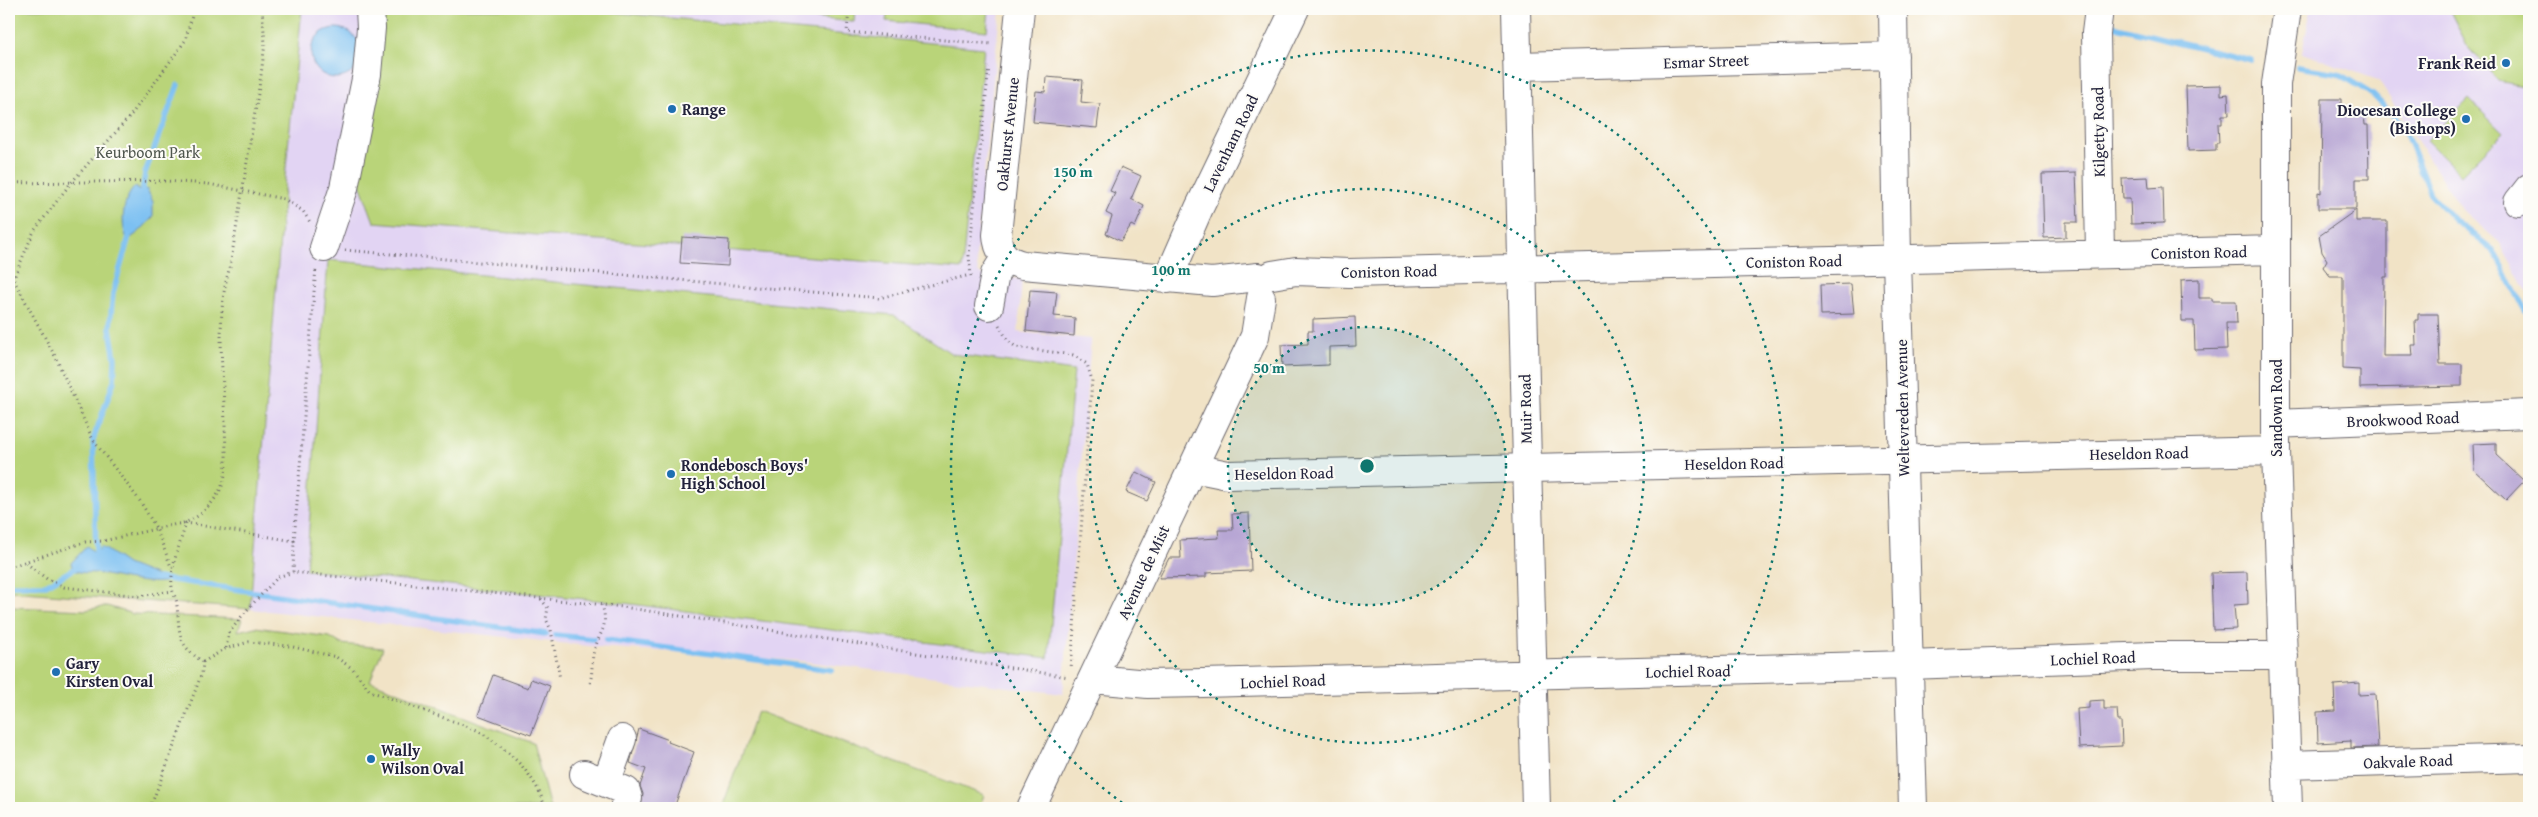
<svg xmlns="http://www.w3.org/2000/svg" width="2538" height="817" font-family="'Gentium Book Plus',serif">
	<style>
		.built { fill: #e2d4f3 }
		.green { fill: #b9d479; stroke: #6e7b5a }
		.water { fill: #7bc0f2; stroke: #4e7196 }
		.lines { fill: none; stroke-linecap: round; stroke-linejoin: round }
		.stream { stroke: #7bc0f2; stroke-width: 5.5 }
		.building { fill: #b7a6d4 }
		.minor-casing { stroke: #6a666c; stroke-width: 30 }
		.path { stroke: #6a666c; stroke-width: 3; stroke-dasharray: 1 4; stroke-linecap: butt }
		.minor { stroke: #fff; stroke-width: 28 }
		.ring { fill: none; stroke: #0f766e; stroke-width: 2.5; stroke-dasharray: 2.5 5 }
		.poi-dot { fill: #1f6fb2; stroke: #fdfcf7; stroke-width: 2 }
		.labels { text-anchor: middle; dominant-baseline: central; stroke-width: 4; stroke-linejoin: round; paint-order: stroke }
		.street-label { font-size: 16px; fill: #22223b; stroke: #fdfcf7 }
		.poi-label { font-size: 16px; font-weight: bold; fill: #22223b; stroke: #fdfcf7; text-anchor: start }
		.park-label { font-size: 16px; fill: #4f574e; stroke: #fdfcf7 }
		.centre { fill: #0f766e; stroke: #fdfcf7; stroke-width: 2.5 }
		.ring-label { font-size: 15px; text-anchor: middle; font-weight: bold; fill: #0f766e; stroke: #fdfcf7; stroke-width: 4; stroke-linejoin: round; paint-order: stroke }
	</style>
	<rect width="100%" height="100%" fill="#fdfcf7"/>
	<filter id="ink" filterUnits="userSpaceOnUse"><feTurbulence type="fractalNoise" baseFrequency=".02" numOctaves="2"/><feDisplacementMap in="SourceGraphic" scale="10" xChannelSelector="R" yChannelSelector="G"/><feConvolveMatrix kernelMatrix="1 2 1 2 8 2 1 2 1" color-interpolation-filters="sRGB"/></filter>
	<filter id="wash" filterUnits="userSpaceOnUse"><feTurbulence type="fractalNoise" baseFrequency=".0096" numOctaves="4" result="noise"/><feDisplacementMap in="SourceGraphic" scale="20" xChannelSelector="R" yChannelSelector="G"/><feGaussianBlur stdDeviation="1.12" result="paint"/><feColorMatrix in="noise" values="0 0 0 0 0 0 0 0 0 0 0 0 0 0 0 0 0 1.4 0 .05"/><feComposite in="paint" operator="in"/></filter>
	<g filter="url(#wash)">
		<rect width="100%" height="100%" fill="#f1e3c6"/>
		<!-- built -->
		<path class="built" d="M302,9H1000L976,257L978,272L981,275L1022,279L1018,332L1091,339L1063,694L802,661L598,647L250,609L285,177Z
			M2311,9H2529V295L2500,243L2463,211L2378,80L2302,53Z"/>
		<!-- green -->
		<path class="green" d="M9,9H302L285,177L250,609L9,591Z
			M385,9H577L984,48L962,269L374,222L355,171Z
			M720,9H855L854,22Z
			M888,9H989L987,31L886,21Z
			M2449,9H2529V87L2498,81L2467,45Z
			M2469,99L2503,133L2461,175L2427,141Z
			M328,260L894,315L952,354L1074,371L1048,658L623,603L306,570Z
			M107,606L133,614L242,619L238,631L255,627L330,637L341,644L383,648L370,681L533,743L550,808H9V607L86,610Z
			M757,711L984,795L979,808H722Z"/>
		<!-- water -->
		<path class="water" d="M311 53a25 25 0 1 1 50 0a25 25 0 1 1-50 0Z
			M136,186L138,190L143,191L147,189L153,202V217L139,232L128,240C119,226 123,196 136,186Z
			M87,546L94,552L98,551L101,546L127,564L165,579V582C142,584 122,578 101,574C89,571 86,575 73,570L71,563Z"/>
		<g class="lines">
			<!-- stream -->
			<path class="stream" d="M2105,20L2117,27L2251,60
				M2298,67L2338,73L2373,95L2403,126L2430,194L2454,220L2493,250L2529,317
				M141,198L145,173L178,85
				M93,556L96,553L93,440L114,381L115,359L110,328L111,314L113,293L130,233
				M158,578L546,634
				M9,585H46L79,566
				M555,635L593,639
				M606,640L832,670"/>
		</g>
		<g id="blocks">
			<!-- building -->
			<path class="building" d="M1046,77L1083,80L1081,102L1100,104L1097,128L1033,122L1036,91L1045,92Z
				M2221,85V95L2228,94L2229,115H2222V124H2218L2219,143H2216V150L2188,151L2186,86Z
				M2322,99H2341V115H2364L2365,125H2368L2369,179H2356V209H2318V192L2321,193Z
				M1121,167L1141,176L1131,199L1144,206L1135,227L1131,225L1121,241L1106,234L1112,216L1106,213L1115,193L1110,191Z
				M2076,173L2078,222H2066V237L2044,238L2042,174Z
				M2148,177L2149,188L2163,187L2164,223L2131,224L2130,199H2123L2122,178Z
				M2356,210V221H2387V277H2384L2383,356H2413L2412,345H2416L2415,320H2418V314H2438L2440,364H2462V386L2360,388V370L2343,369V276H2330L2323,267L2327,260L2322,252L2319,236Z
				M682,237L729,240L728,266L680,263Z
				M2199,279V298H2212V301H2236L2237,323H2226L2227,349L2195,350L2194,321H2182L2181,280Z
				M1851,284L1854,314L1821,315L1820,285Z
				M1030,290L1057,292L1054,316L1075,318L1074,336L1026,331Z
				M1355,317L1356,346L1329,347V365L1282,367L1281,345L1308,344V331H1313V319Z
				M2496,443V455L2524,481L2506,500L2474,470L2473,444Z
				M1136,472L1156,482L1147,501L1126,492Z
				M1249,513L1251,571L1206,573V577L1159,578L1169,558H1181L1180,540L1219,538L1218,530H1233L1232,514Z
				M2247,572L2248,604L2234,605L2236,629L2213,630L2211,573Z
				M493,675L528,688L531,679L550,686L531,735L478,715Z
				M2359,683V695L2375,694L2378,747L2351,748V741L2318,743L2317,712L2335,711L2334,685Z
				M2104,700V709H2117L2118,721H2121L2122,746L2079,748L2077,709L2089,708V701Z
				M639,729L669,740L668,742L694,752L674,808H641L643,794L640,786L646,769L630,763Z"/>
		</g>
	</g>
	<g filter="url(#ink)">
		<use href="#blocks" fill-opacity="0" stroke="#6a666c" stroke-width="1"/>
		<g class="lines">
			<!-- minor casing -->
			<g class="minor-casing">
				<path id="minor" d="M1020,9L997,235C998,253 1006,261 1023,265L1212,282L1258,277
					M1516,9C1523,275 1528,542 1536,808
					M1893,9L1897,259L1913,808
					M2099,9L2096,33L2100,254
					M2287,9L2276,84V451L2288,808
					M1518,66L1894,56
					M2518,202L2529,188
					M324,248L344,188L367,74L371,28L370,9
					M1272,275L1296,271L1349,273L2276,250
					M1168,279L1199,208L1295,9
					M989,306L995,274L1005,258
					M2276,424L2529,414
					M1193,468L1228,475L2276,451
					M1093,679L1148,684L1203,683L1909,665L2153,656H2284
					M2286,765L2529,758
					M584,774L626,791L628,798L624,808
					M606,783L622,739
					M1031,808L1255,336L1261,298"/>
			</g>
			<!-- path -->
			<path class="path" d="M849,9L847,32L992,44
				M9,183L165,181L208,184L284,199L303,211L310,222
				M345,250L879,298L970,275
				M9,271L56,358L93,440L140,501L156,528L172,569
				M971,276L969,256L989,67
				M13,280L34,231L70,184L131,115L185,41L194,9
				M999,325L1008,341L1016,347L1073,355L1087,364L1092,380L1071,669
				M294,541L316,267
				M26,563L47,579L64,587L139,596L173,591
				M9,567L85,542L103,541L177,524C197,523 219,499 224,480C228,461 225,441 225,422C223,376 215,311 230,267L261,75L265,43L262,9
				M541,599L548,608L546,619L551,630L560,679
				M226,648L229,633L245,612L278,577L293,572
				M203,662C177,644 180,635 177,606C177,599 173,594 172,588C170,565 180,545 186,523L294,541L293,572L623,607L1069,677
				M203,662L225,649L249,642L289,646L336,657L353,669L370,691L477,730C507,749 536,773 545,808
				M590,683C593,672 591,661 594,651C600,631 609,627 602,605
				M150,808L202,673L203,662"/>
			<!-- minor -->
			<use href="#minor" class="minor"/>
		</g>
	</g>
	<!-- distance rings -->
	<circle cx="1367" cy="466" r="139" fill="#0f766e" fill-opacity=".12"/>
	<g class="ring">
		<circle cx="1367" cy="466" r="139"/>
		<circle cx="1367" cy="466" r="277"/>
		<path d="M1128 807A416 416 0 1 1 1606 807"/>
	</g>
	<!-- markers -->
	<g class="poi-dot">
		<circle cx="2506" cy="63" r="5"/>
		<circle cx="672" cy="109" r="5"/>
		<circle cx="2466" cy="119" r="5"/>
		<circle cx="671" cy="474" r="5"/>
		<circle cx="56" cy="672" r="5"/>
		<circle cx="371" cy="759" r="5"/>
	</g>
	<g class="labels">
		<!-- street labels -->
		<g class="street-label">
			<text transform="translate(1706 61) rotate(-2)">Esmar Street</text>
			<text transform="translate(2098 132) rotate(-91)">Kilgetty Road</text>
			<text transform="translate(1007 134) rotate(-84)">Oakhurst Avenue</text>
			<text transform="translate(1230 143) rotate(-64)">Lavenham Road</text>
			<text transform="translate(2199 252) rotate(-1)">Coniston Road</text>
			<text transform="translate(1794 261) rotate(-1)">Coniston Road</text>
			<text transform="translate(1389 271) rotate(-1)">Coniston Road</text>
			<text transform="translate(1902 408) rotate(-91)">Weltevreden Avenue</text>
			<text transform="translate(2276 408) rotate(-90)">Sandown Road</text>
			<text transform="translate(1525 409) rotate(-91)">Muir Road</text>
			<text transform="translate(2403 419) rotate(-2)">Brookwood Road</text>
			<text transform="translate(2139 453) rotate(-1)">Heseldon Road</text>
			<text transform="translate(1734 463) rotate(-1)">Heseldon Road</text>
			<text transform="translate(1284 473) rotate(-1)">Heseldon Road</text>
			<text transform="translate(1143 572) rotate(-65)">Avenue de Mist</text>
			<text transform="translate(2093 658) rotate(-2)">Lochiel Road</text>
			<text transform="translate(1688 671) rotate(-1)">Lochiel Road</text>
			<text transform="translate(1283 681) rotate(-2)">Lochiel Road</text>
			<text transform="translate(2408 761) rotate(-2)">Oakvale Road</text>
		</g>
		<!-- poi labels -->
		<g class="poi-label">
			<text x="2496" y="63" text-anchor="end">Frank Reid</text>
			<text x="682" y="109">Range</text>
			<text x="2456" y="110" text-anchor="end">Diocesan College<tspan x="2456" dy="18">(Bishops)</tspan></text>
			<text x="681" y="465">Rondebosch Boys'<tspan x="681" dy="18">High School</tspan></text>
			<text x="66" y="663">Gary<tspan x="66" dy="18">Kirsten Oval</tspan></text>
			<text x="381" y="750">Wally<tspan x="381" dy="18">Wilson Oval</tspan></text>
		</g>
		<!-- park labels -->
		<g class="park-label">
			<text x="148" y="152">Keurboom Park</text>
		</g>
	</g>
	<circle cx="1367" cy="466" r="8" class="centre"/>
	<g class="ring-label">
		<text x="1073" y="177">150 m</text>
		<text x="1171" y="275">100 m</text>
		<text x="1269" y="373">50 m</text>
	</g>
	<!-- margin -->
	<rect width="2538" height="817" fill="none" stroke="#fdfcf7" stroke-width="30"/>
</svg>
